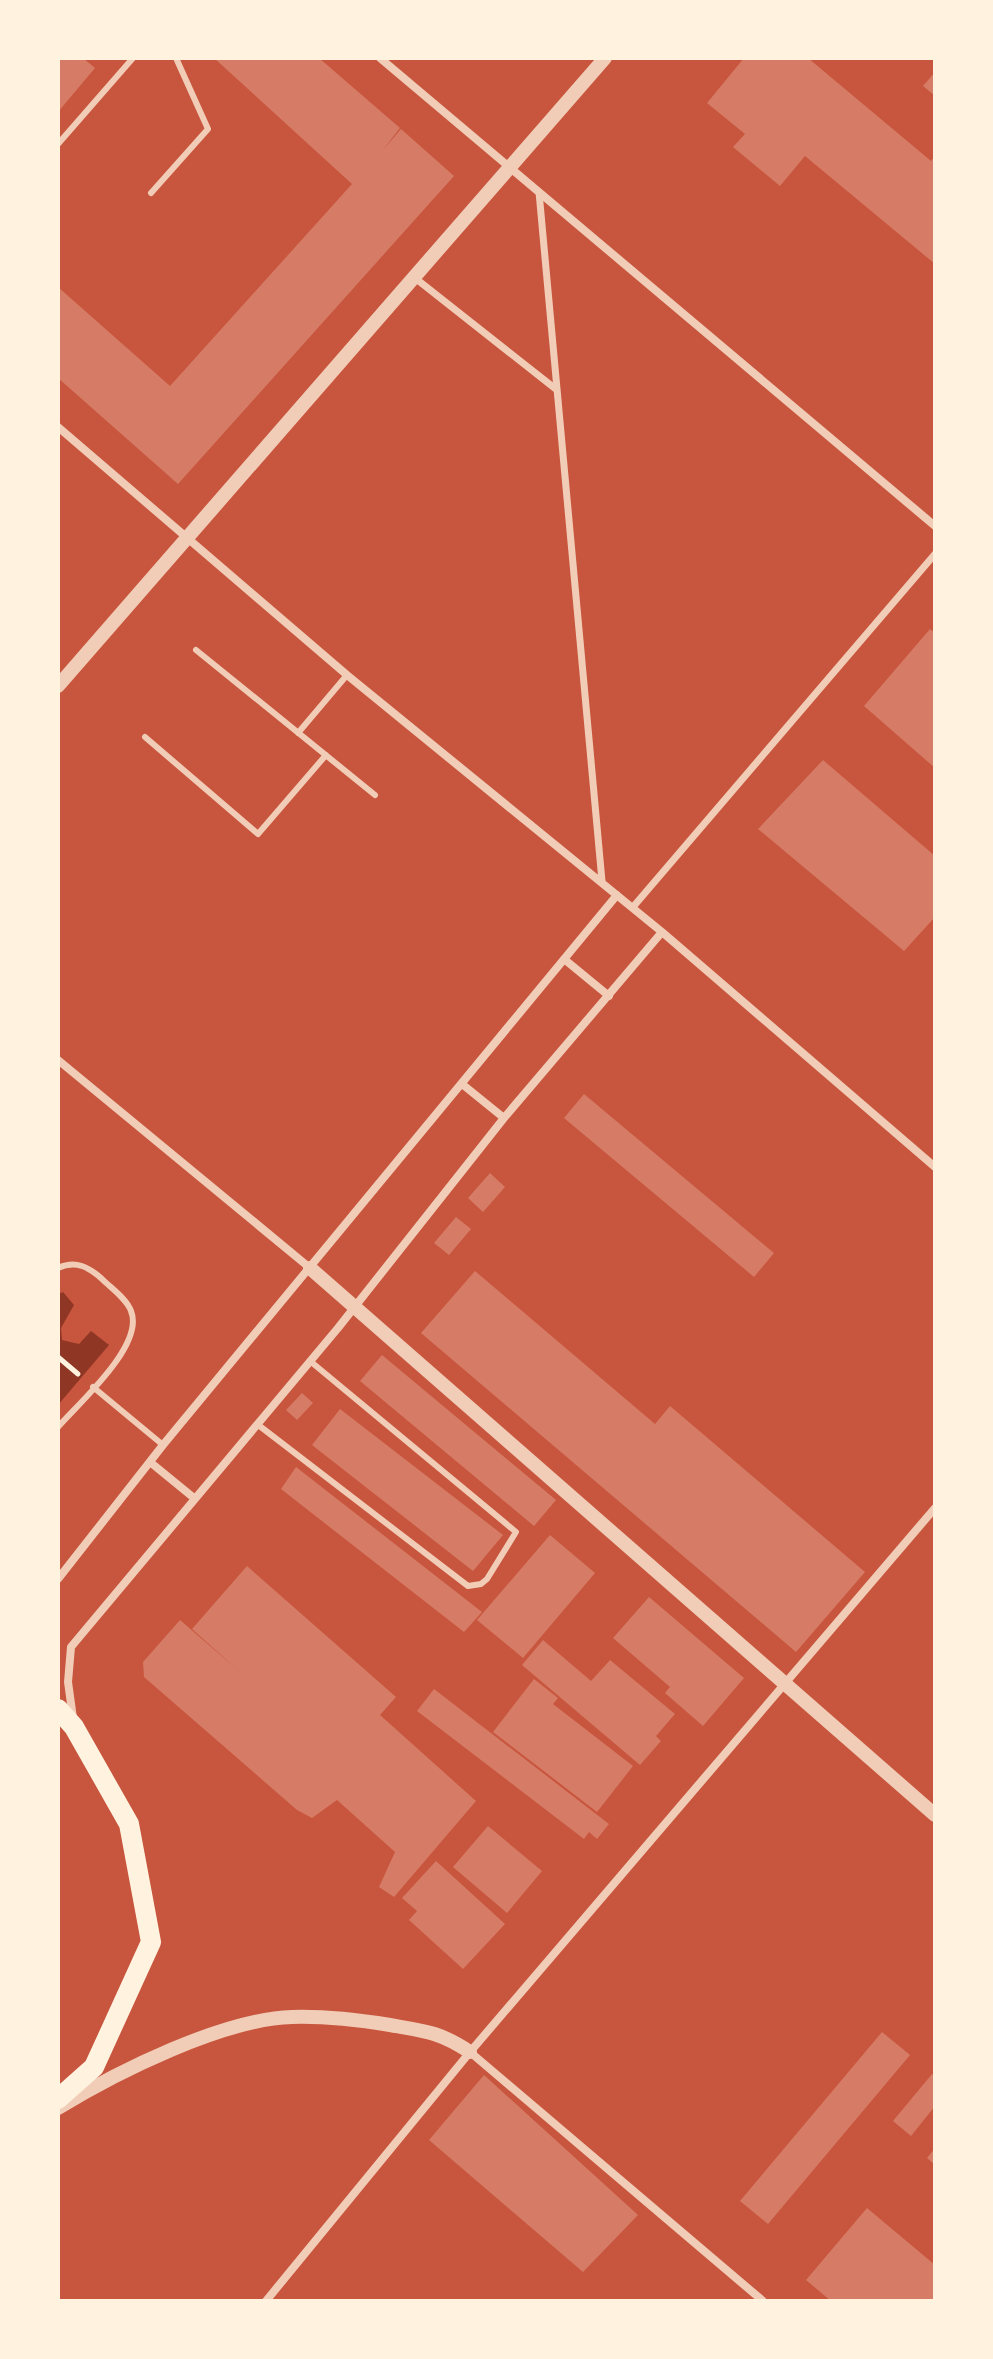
<svg xmlns="http://www.w3.org/2000/svg" width="993" height="2359" font-family="'Roboto Condensed',sans-serif">
	<style>
		.water { fill: #8f3625 }
		.building { fill: #d67c66 }
		.lines { fill: none; stroke-linecap: round; stroke-linejoin: round }
		.path { stroke: #fff3e0; stroke-width: 5 }
		.service { stroke: #f1ccb7; stroke-width: 6 }
		.pedestrian { stroke: #f1ccb7; stroke-width: 7 }
		.minor { stroke: #f1ccb7; stroke-width: 8 }
		.tertiary { stroke: #f1ccb7; stroke-width: 14 }
		.primary { stroke: #fff3e0; stroke-width: 20 }
	</style>
	<rect width="100%" height="100%" fill="#c8553d"/>
	<!-- water -->
	<path class="water" d="M63,1292L74,1305L61,1328L62,1340L79,1344L91,1331L109,1345L58,1405V1294Z"/>
	<!-- building -->
	<path class="building" d="M58,58H83L95,68L58,112Z
		M214,58H319L400,128L382,151L401,129L454,176L178,484L58,378V287L170,386L352,184Z
		M744,58H808L931,161L935,156V264L805,156L780,186L733,147L745,134L707,103Z
		M935,72V96L923,86Z
		M930,629L935,633V768L864,706Z
		M823,760L935,856V917L904,951L758,829Z
		M584,1094L774,1253L754,1277L564,1118Z
		M490,1173L505,1187L483,1212L468,1198Z
		M456,1217L471,1229L449,1255L434,1243Z
		M475,1271L655,1424L670,1406L865,1572L796,1652L421,1333Z
		M382,1355L556,1500L534,1526L360,1381Z
		M302,1393L313,1403L297,1420L286,1410Z
		M340,1409L503,1535L473,1571L312,1445Z
		M296,1467L482,1612L464,1632L281,1489Z
		M550,1535L595,1573L523,1658L477,1620Z
		M247,1566L396,1697L380,1715L476,1801L394,1897L379,1887L395,1852L337,1800L312,1818L297,1810L144,1677L143,1662L180,1620L239,1671L192,1629Z
		M649,1597L744,1678L703,1726L665,1693L670,1687L613,1638Z
		M543,1640L591,1681L610,1660L675,1714L656,1736L661,1741L640,1765L522,1665Z
		M534,1679L558,1698L553,1704L633,1766L597,1812L493,1732Z
		M434,1689L609,1824L597,1839L589,1832L584,1839L417,1711Z
		M488,1826L542,1871L507,1913L453,1867Z
		M436,1861L505,1924L463,1969L409,1920L417,1911L402,1898Z
		M882,2032L910,2055L768,2224L740,2201Z
		M932,2074L935,2076V2106L911,2136L893,2121Z
		M484,2075L638,2215L583,2272L429,2140Z
		M935,2148V2165L927,2158Z
		M867,2208L935,2265V2301H831L806,2280Z"/>
	<g class="lines">
		<!-- path -->
		<path class="path" d="M58,1357L78,1374"/>
		<!-- service -->
		<path class="service" d="M58,144L133,58
			M151,193L208,129L176,58
			M196,650L375,795
			M298,733L347,675
			M145,737L258,834L326,755
			M58,1268C76,1260 89,1267 102,1279C111,1288 127,1299 131,1311C145,1345 79,1403 58,1427
			M93,1387L163,1445
			M257,1424L468,1586L481,1584L487,1579L516,1532L310,1361"/>
		<!-- pedestrian -->
		<path class="pedestrian" d="M539,192L602,881
			M415,278L557,390
			M633,907L935,554"/>
		<!-- minor -->
		<path class="minor" d="M380,58L935,526
			M58,427L347,675L662,932L935,1167
			M564,959L609,996
			M58,1060L310,1268
			M462,1084L504,1118
			M150,1462L194,1498
			M58,1579L163,1445L617,895
			M73,1718L68,1682L71,1647L338,1328L504,1118L662,932
			M470,2052L763,2301
			M266,2301L470,2052L935,1508"/>
		<!-- tertiary -->
		<path class="tertiary" d="M58,686L605,58
			M310,1268L935,1815
			M58,2108C117,2072 223,2019 292,2017C324,2016 359,2020 390,2025C425,2031 440,2032 470,2052"/>
		<!-- primary -->
		<path class="primary" d="M58,1709L74,1727L129,1824L151,1942L94,2067L58,2099"/>
	</g>
	<!-- border -->
	<rect width="993" height="2359" fill="none" stroke="#fff3e0" stroke-width="120"/>
</svg>
